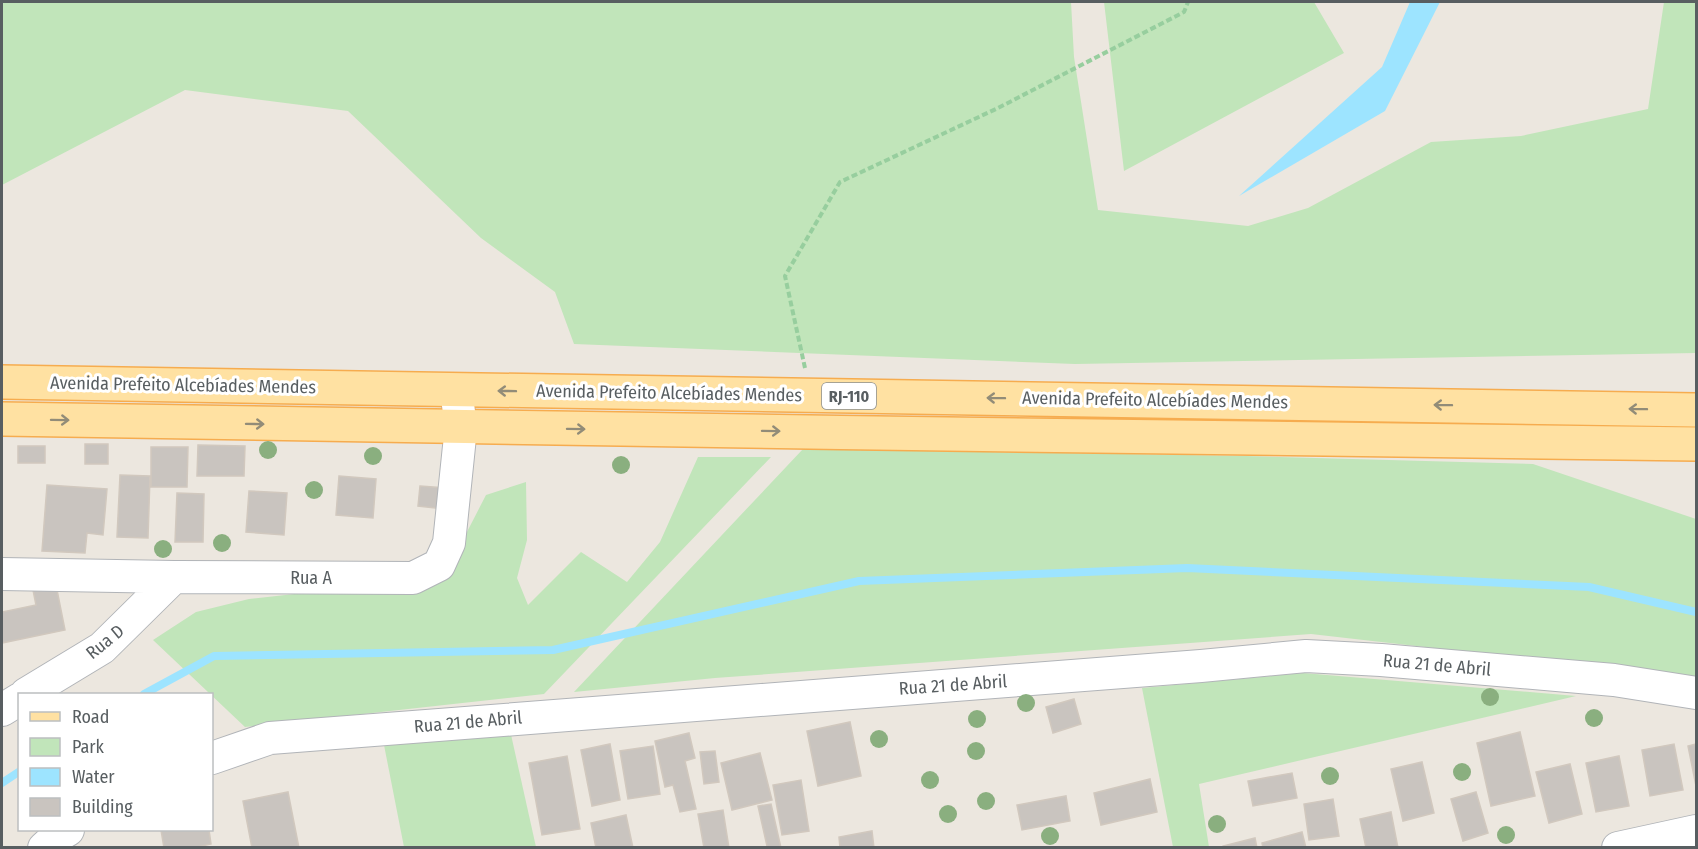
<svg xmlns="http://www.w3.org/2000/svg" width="1698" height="849" font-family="'Fira Sans Condensed',sans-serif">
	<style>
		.green { fill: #c1e5ba }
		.water { fill: #9de4ff }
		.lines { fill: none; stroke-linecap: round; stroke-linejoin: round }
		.stream { stroke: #9de4ff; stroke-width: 8 }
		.building { fill: #c9c4bf; stroke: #d1c8be; stroke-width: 1.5 }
		.minor-casing { stroke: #b1b4b8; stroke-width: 34 }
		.major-casing { stroke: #f6ac4f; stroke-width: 36 }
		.path { stroke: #97ce9e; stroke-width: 4; stroke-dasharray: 6 3; stroke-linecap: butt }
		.minor { stroke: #fff; stroke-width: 32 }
		.major { stroke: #ffe1a2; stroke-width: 33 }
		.tree { fill: #8aaf7f }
		.oneway { stroke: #928c78 }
		.labels { text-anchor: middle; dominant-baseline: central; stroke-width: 6; stroke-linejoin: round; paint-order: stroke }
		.shield { fill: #fff; stroke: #8a8e90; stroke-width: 1.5 }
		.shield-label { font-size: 16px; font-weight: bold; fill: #585e61 }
		.street-label { font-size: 18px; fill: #585e61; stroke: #fff }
	</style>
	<rect width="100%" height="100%" fill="#ece7df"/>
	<!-- green -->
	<path class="green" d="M2,2H1071L1074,57L1098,210L1248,226L1308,208L1431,142L1521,136L1648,109L1664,2H1696V353L1075,364L574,344L555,292L481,238L348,111L185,90L2,185Z
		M1104,2H1314L1344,53L1124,171Z
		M803,449L1246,456L1533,464L1696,519V678L1311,634L715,678L574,692Z
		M698,457H771L544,694L245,727L153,640L196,612L249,599L330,590L451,563L486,495L526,482L527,540L517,578L528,605L581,552L627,582L660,542Z
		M1303,673L1576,696L1199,784L1209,847H1173L1142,688Z
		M510,730L536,847H404L384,745Z"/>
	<!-- water -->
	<path class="water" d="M1410,2H1440L1385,111L1239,196L1382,67Z"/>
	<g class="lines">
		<!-- stream -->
		<path class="stream" d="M144,694L214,656L553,650L859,581L1187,568L1589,587L1696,612
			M2,783L20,771"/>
	</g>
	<!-- building -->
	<path class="building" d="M85,444H108V464H85Z
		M198,445L245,446L244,476H197Z
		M18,446H45V463H18Z
		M151,447H188L187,487H151Z
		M120,475L150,476L148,538L117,537Z
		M339,476L376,479L373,518L336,515Z
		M47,485L107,489L103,535L87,533L85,553L42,551Z
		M420,486L446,488L444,509L418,506Z
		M249,491L287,493L284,535L246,532Z
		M177,493L204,494L203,542H175Z
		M56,585L65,630L2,643V612L36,605L33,590Z
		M1074,699L1081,724L1053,733L1046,707Z
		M850,722L861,776L818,786L807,731Z
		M1520,732L1535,796L1491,806L1477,743Z
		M689,733L695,758L685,761L696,809L680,812L673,785L665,787L655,741Z
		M610,744L620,800L592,806L581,750Z
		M1674,744L1683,790L1650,796L1642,750Z
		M1696,744V786L1688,746Z
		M653,746L660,794L628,799L620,751Z
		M715,751L719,782L704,784L700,752Z
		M760,753L772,800L732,810L721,763Z
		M567,756L580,829L542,835L529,763Z
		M1619,756L1629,806L1596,812L1586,763Z
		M1422,762L1434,813L1403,821L1391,769Z
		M1570,764L1582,814L1549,823L1536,772Z
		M1292,773L1297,798L1253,806L1248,781Z
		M1150,779L1157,812L1101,825L1094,793Z
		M801,780L809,831L782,835L773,785Z
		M288,792L299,848H252L243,801Z
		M1476,792L1488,833L1463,841L1451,799Z
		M1066,796L1070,821L1022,830L1017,805Z
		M1333,799L1339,836L1309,840L1304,804Z
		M771,804L781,848H763L767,846L758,806Z
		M723,810L729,848H704L698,814Z
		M1391,812L1398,848H1366L1360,819Z
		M626,815L633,848H596L591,823Z
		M161,830H209L211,844L193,848H164Z
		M872,831L874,848H840L839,837Z
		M1302,832L1306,848H1263L1262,843Z
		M1255,838L1257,848H1223V846Z"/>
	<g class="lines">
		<!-- minor casing -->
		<g class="minor-casing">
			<path id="minor" d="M2,574L174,577L413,578L439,565L449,543L461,427L456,390
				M26,694L102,648L174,577
				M2,710L20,699
				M212,758L270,738L1201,666L1306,656L1381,660L1614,680L1696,693
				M44,848L56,837L68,830
				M1618,848L1696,831"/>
		</g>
		<!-- major casing -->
		<g class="major-casing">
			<path id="major" d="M2,382L1696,410
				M2,419C566,432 1132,434 1696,444"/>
		</g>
		<!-- path -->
		<path class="path" d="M805,368L785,276L840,182L998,108L1184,12L1188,2"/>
		<!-- minor -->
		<use href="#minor" class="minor"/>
		<!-- major -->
		<use href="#major" class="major"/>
	</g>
	<!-- trees -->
	<g class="tree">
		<circle cx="268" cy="450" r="9"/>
		<circle cx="373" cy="456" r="9"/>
		<circle cx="621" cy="465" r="9"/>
		<circle cx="314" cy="490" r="9"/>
		<circle cx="222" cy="543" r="9"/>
		<circle cx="163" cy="549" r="9"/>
		<circle cx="1490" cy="697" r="9"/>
		<circle cx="1026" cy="703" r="9"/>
		<circle cx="1594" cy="718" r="9"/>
		<circle cx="977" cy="719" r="9"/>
		<circle cx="879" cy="739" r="9"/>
		<circle cx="976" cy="751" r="9"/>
		<circle cx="1462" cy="772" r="9"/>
		<circle cx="1330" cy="776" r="9"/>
		<circle cx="930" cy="780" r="9"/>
		<circle cx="986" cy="801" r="9"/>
		<circle cx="948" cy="814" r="9"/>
		<circle cx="1217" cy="824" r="9"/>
		<circle cx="1506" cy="835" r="9"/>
		<circle cx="1050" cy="836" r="9"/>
	</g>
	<!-- one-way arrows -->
	<defs><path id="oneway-shaft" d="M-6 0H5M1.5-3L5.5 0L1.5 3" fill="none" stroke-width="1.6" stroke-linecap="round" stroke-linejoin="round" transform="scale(1.5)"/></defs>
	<g class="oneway">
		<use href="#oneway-shaft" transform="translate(507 391) rotate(-179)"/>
		<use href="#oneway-shaft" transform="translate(996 398) rotate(-179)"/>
		<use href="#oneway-shaft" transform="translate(1443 405) rotate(-179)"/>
		<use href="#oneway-shaft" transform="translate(1638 409) rotate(-179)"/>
		<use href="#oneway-shaft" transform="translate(60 420) rotate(1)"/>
		<use href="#oneway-shaft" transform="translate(255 424) rotate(1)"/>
		<use href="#oneway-shaft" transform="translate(576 429) rotate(1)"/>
		<use href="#oneway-shaft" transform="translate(771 431) rotate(1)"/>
	</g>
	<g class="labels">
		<!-- shield labels -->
		<rect class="shield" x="822" y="383" width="54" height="26" rx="4.5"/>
		<g class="shield-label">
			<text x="849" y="396">RJ-110</text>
		</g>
		<!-- street labels -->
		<g class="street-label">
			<text transform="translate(183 385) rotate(1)">Avenida Prefeito Alcebíades Mendes</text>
			<text transform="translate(669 393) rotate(1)">Avenida Prefeito Alcebíades Mendes</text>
			<text transform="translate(1155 400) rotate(1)">Avenida Prefeito Alcebíades Mendes</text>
			<text x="311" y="578">Rua A</text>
			<text transform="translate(105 642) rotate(-39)">Rua D</text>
			<text transform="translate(1437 665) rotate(5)">Rua 21 de Abril</text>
			<text transform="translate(953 685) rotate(-4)">Rua 21 de Abril</text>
			<text transform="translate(468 722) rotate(-5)">Rua 21 de Abril</text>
		</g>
	</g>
	<!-- border -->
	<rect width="1698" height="849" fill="none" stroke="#585e61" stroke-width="6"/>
	<!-- legend -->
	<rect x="18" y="693" width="195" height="138" fill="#ffffff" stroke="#bcbfc0" stroke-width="1.5"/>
	<rect x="30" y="712" width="30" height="9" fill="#ffe1a2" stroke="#bcbfc0" stroke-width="1.5"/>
	<text x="72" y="723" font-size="18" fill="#585e61">Road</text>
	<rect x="30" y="738" width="30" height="18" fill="#c1e5ba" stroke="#bcbfc0" stroke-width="1.5"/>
	<text x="72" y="753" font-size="18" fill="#585e61">Park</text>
	<rect x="30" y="768" width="30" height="18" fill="#9de4ff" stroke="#bcbfc0" stroke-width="1.5"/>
	<text x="72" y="783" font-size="18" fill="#585e61">Water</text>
	<rect x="30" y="798" width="30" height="18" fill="#c9c4bf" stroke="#bcbfc0" stroke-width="1.5"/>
	<text x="72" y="813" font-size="18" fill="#585e61">Building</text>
</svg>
